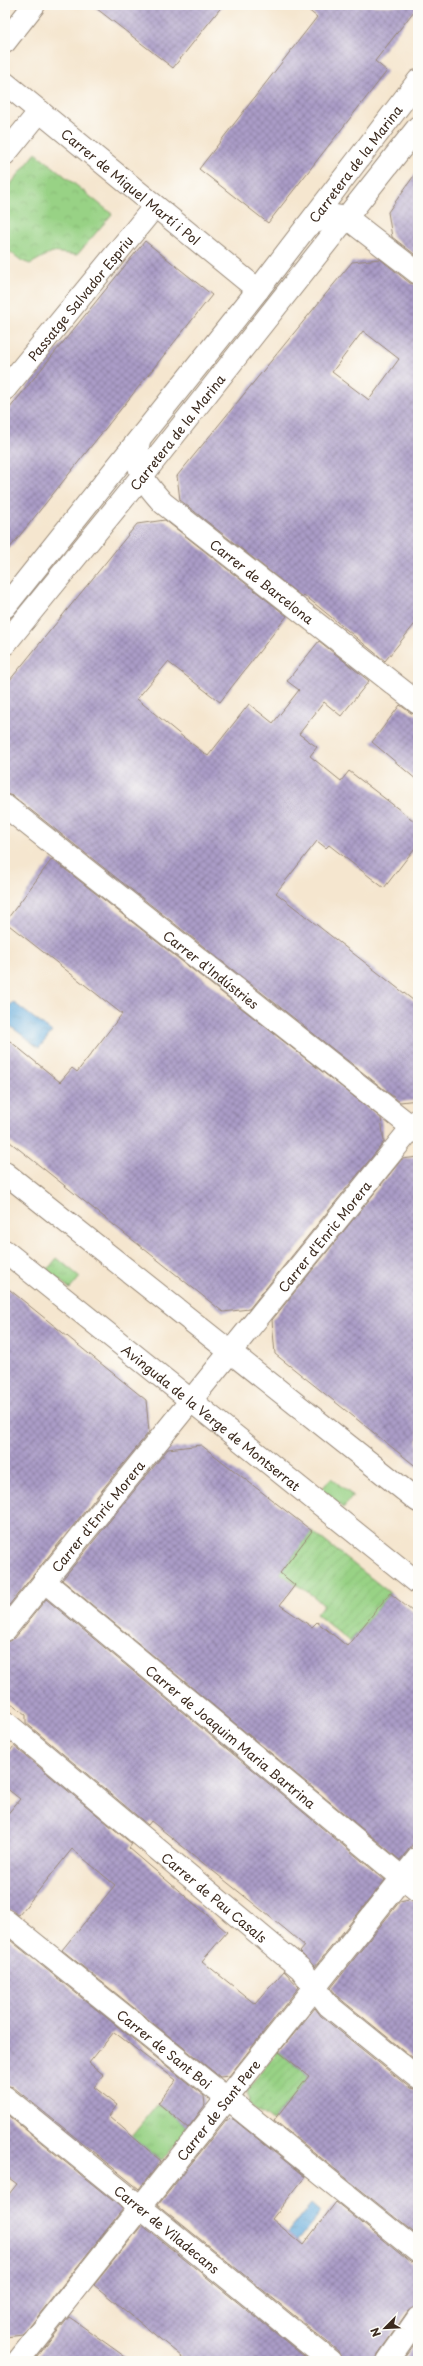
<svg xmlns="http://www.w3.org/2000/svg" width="423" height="2366" font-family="'Playpen Sans',sans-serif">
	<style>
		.grass { fill: url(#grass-tufts); stroke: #6a7e52 }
		.park { fill: url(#park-crowns); stroke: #6a7e52 }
		.garden { fill: url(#garden-furrows); stroke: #6a7e52 }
		.water { fill: url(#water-ripples); stroke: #506b7d }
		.building { fill: url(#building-cross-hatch); fill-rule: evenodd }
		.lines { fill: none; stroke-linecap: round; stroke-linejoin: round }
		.minor-casing { stroke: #988876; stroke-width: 24 }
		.tertiary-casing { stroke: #988876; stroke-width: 24 }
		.minor { stroke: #fff; stroke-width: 22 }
		.tertiary { stroke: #fff; stroke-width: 22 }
		.labels { text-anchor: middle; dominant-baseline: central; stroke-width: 3.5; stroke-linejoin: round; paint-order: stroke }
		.street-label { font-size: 13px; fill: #3b2a1e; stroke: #fdfcf7 }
	</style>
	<defs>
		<pattern id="grass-tufts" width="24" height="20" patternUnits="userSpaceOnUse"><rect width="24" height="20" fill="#98d285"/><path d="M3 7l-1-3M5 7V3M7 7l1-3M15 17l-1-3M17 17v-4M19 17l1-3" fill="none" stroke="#84b472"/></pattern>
		<pattern id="park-crowns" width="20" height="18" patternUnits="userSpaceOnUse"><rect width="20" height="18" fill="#98d285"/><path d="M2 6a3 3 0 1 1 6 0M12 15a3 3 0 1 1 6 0" fill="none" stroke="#84b472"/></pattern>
		<pattern id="garden-furrows" width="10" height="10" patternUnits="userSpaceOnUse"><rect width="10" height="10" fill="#98d285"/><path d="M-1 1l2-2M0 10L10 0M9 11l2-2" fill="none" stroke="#84b472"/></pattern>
		<pattern id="water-ripples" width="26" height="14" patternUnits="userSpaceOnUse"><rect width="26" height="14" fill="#66acdc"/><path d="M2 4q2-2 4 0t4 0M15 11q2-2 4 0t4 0" fill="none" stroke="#558cb2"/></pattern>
		<pattern id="building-cross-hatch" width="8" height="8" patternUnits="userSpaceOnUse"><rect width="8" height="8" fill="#aa9cc7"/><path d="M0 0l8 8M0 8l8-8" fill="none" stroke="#8c7fa1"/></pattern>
	</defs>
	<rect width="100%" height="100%" fill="#fdfcf7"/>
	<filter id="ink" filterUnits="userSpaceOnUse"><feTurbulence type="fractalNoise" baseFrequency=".025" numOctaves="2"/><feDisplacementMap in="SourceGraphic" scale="8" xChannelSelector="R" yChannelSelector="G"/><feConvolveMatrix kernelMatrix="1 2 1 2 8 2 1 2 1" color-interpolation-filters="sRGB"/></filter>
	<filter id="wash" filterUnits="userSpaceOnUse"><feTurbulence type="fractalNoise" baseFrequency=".012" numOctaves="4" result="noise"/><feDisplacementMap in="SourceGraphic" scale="16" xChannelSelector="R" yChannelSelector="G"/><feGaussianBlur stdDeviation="0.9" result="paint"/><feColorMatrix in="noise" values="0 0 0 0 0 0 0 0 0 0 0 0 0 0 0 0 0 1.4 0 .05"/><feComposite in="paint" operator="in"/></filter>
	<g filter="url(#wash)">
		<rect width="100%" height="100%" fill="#f5e6cf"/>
		<!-- grass -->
		<path class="grass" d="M57,1258L80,1277L70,1289L47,1270Z
			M331,1478L353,1496L343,1508L321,1490Z
			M158,2103L188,2128L162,2161L131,2136Z"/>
		<!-- park -->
		<path class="park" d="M36,153L112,214L77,255L52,252L30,264L22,261L5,248V191Z"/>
		<!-- garden -->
		<path class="garden" d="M312,1531L390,1593L350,1642L316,1614L323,1605C311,1592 294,1584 280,1573Z
			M278,2051L309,2076L272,2122L249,2104L247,2090Z"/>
		<!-- water -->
		<path class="water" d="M13,1002L52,1032L39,1048L5,1022V1012Z
			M311,2204L320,2212L293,2245L288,2233Z"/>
		<g id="blocks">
			<!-- building -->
			<path class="building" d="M92,5H223L173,68Z
				M302,5L418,6L375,61L387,71L268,223L199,169L317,17Z
				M418,170V257L392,237L388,212Z
				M145,241L212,295L5,554V414Z
				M380,259L410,283L418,285V620L385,661L304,595L302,597L180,500L177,476L352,262ZM363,331L399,359L369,400L332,372Z
				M165,520L287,616L220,702L168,662L137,699L183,737L208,756L249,704L273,723L299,690L287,681L319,641L369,681L341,716L324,702L299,734L317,747L310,756L341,781L349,771L418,824V844L384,888L329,845L326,848L317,841L276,893L418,1004V1100L400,1102L13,796L5,794V686L137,524Z
				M400,705L411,713L418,715V781L372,742Z
				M52,859L381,1118L384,1142L249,1309L223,1312L5,1138V1037L60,1082L72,1068L77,1072L122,1014L5,922Z
				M418,1157V1468L275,1354L272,1320L402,1159Z
				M5,1286L146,1400L149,1432L5,1610Z
				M201,1445L312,1531L280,1573L295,1585L280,1605L312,1627L317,1622L347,1646L390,1593L418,1616V1838L400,1860L62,1580L168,1449Z
				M46,1599L385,1880L315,1967L300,1952L305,1946L285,1929L151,1821L148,1825L26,1723V1715L5,1698V1642L15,1638Z
				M14,1746L132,1844L129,1848L227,1932L202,1961L255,2004L284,1971L299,1987L229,2076L220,2077L62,1950L115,1885L72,1849L19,1915L5,1908V1817L20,1799L5,1787V1757Z
				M409,1899L418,1903V2062L338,1997L331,1988L400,1901Z
				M5,1936L204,2096L205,2105L188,2128L158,2103L176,2080L114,2032L89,2063L104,2075L94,2087L117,2105L109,2116L161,2161L139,2189L13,2087L5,2085Z
				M315,2008L321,2016L410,2088L418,2090V2236L274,2120L309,2076L279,2052Z
				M5,2113L123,2209L23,2335L5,2337V2199L17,2184L5,2175Z
				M233,2119L305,2177L272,2219L303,2245L336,2202L410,2262L418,2264V2306L408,2311L378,2354L376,2361H342L338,2351L158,2205L226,2120Z
				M142,2225L310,2361H187L94,2285Z
				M69,2317L75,2321L131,2361H34Z
				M418,2340V2361H403Z"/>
		</g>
	</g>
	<g filter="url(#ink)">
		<use href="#blocks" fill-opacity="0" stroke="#988876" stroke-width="1"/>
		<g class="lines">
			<!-- minor casing -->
			<g class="minor-casing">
				<g id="minor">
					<path d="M5,42L34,5"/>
					<path id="s1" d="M5,83L258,290"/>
					<path d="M5,154L40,111"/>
					<path d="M307,226L330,215L347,218L418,273"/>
					<path id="s2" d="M5,389L155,206"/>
					<path id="s3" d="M139,440C134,470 143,481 163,503L418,703"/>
					<path id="s4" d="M5,806L418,1132"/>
					<path id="s5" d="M44,1581L418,1891"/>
					<path id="s6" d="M5,1630L418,1120"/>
					<path id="s7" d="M5,1722L301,1969L329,2006L418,2078"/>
					<path id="s8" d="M5,1920L418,2252"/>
					<path id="s9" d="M5,2097L330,2361"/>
					<path id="s10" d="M18,2361L418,1858"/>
					<path d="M388,2361L418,2318"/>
				</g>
			</g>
			<!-- tertiary casing -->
			<g class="tertiary-casing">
				<g id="tertiary">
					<path id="s11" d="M5,607L258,290L418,81"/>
					<path id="s12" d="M5,644L142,476L418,127"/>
					<path d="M5,1173L418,1501"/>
					<path id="s13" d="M5,1251L418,1583"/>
				</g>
			</g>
			<!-- minor -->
			<use href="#minor" class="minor"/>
			<!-- tertiary -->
			<use href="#tertiary" class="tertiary"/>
		</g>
	</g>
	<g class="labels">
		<!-- street labels -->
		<g class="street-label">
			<text stroke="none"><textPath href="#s11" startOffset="565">Carretera de la Marina</textPath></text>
			<text stroke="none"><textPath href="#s1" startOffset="163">Carrer de Miquel Martí i Pol</textPath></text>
			<text stroke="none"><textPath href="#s2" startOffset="118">Passatge Salvador Espriu</textPath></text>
			<text stroke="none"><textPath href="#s12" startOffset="273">Carretera de la Marina</textPath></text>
			<text stroke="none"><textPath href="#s3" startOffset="197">Carrer de Barcelona</textPath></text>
			<text stroke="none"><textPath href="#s4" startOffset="263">Carrer d'Indústries</textPath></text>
			<text stroke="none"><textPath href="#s6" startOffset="507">Carrer d'Enric Morera</textPath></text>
			<text stroke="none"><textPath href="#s13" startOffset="265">Avinguda de la Verge de Montserrat</textPath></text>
			<text stroke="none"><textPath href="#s6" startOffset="147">Carrer d'Enric Morera</textPath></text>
			<text stroke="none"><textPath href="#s5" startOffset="243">Carrer de Joaquim Maria Bartrina</textPath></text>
			<text stroke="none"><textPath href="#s7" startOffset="273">Carrer de Pau Casals</textPath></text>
			<text stroke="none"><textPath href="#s8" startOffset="205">Carrer de Sant Boi</textPath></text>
			<text stroke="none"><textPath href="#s10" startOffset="321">Carrer de Sant Pere</textPath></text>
			<text stroke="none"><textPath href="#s9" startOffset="209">Carrer de Viladecans</textPath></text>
		</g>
	</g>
	<!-- margin -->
	<rect width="423" height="2366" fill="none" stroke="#fdfcf7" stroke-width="20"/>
	<!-- north arrow -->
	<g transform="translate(385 2328) rotate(246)" stroke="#fdfcf7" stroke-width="3" paint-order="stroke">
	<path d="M0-3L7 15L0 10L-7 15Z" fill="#3b2a1e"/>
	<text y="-6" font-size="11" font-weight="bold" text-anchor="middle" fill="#3b2a1e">N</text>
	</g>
</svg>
